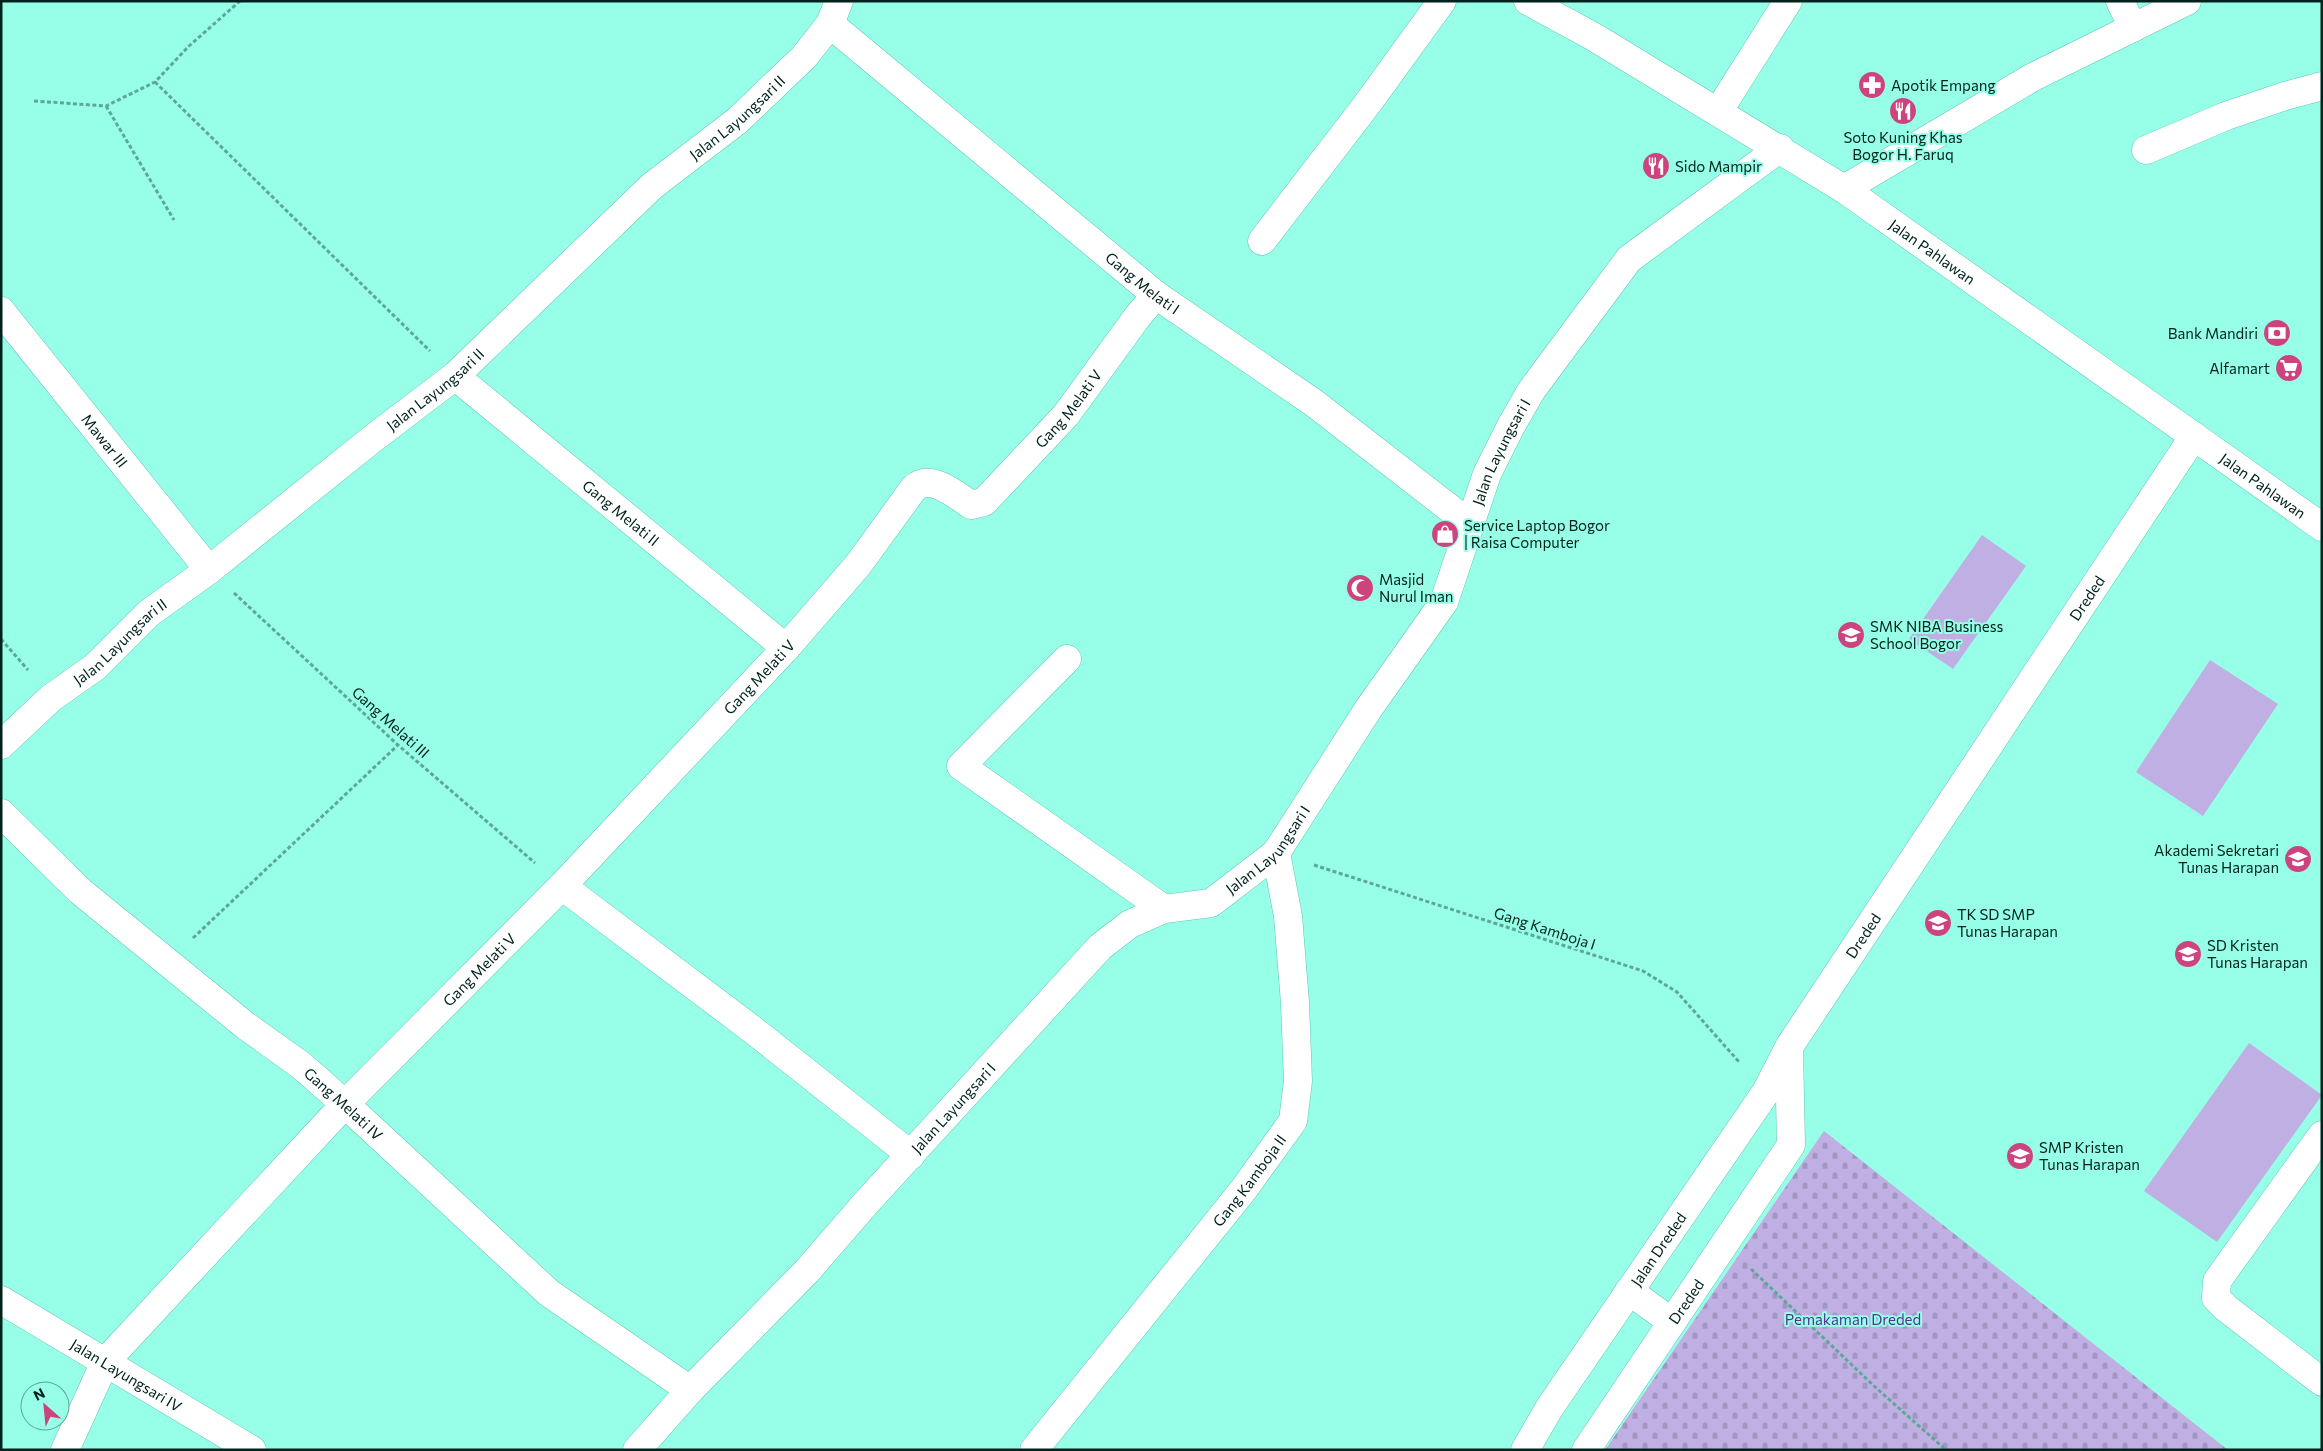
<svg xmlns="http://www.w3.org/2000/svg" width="2323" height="1451" font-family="Commissioner,sans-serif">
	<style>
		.cemetery { fill: url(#cemetery-stones) }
		.pitch { fill: #bfafe3 }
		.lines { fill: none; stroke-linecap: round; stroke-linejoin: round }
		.minor-casing { stroke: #60c8b3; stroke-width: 29 }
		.major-casing { stroke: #60c8b3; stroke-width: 29 }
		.path { stroke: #5ca898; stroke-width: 3; stroke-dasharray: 4 2.5; stroke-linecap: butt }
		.minor { stroke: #fff; stroke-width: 28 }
		.major { stroke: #fff; stroke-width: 28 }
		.labels { text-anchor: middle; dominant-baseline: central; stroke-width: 4; stroke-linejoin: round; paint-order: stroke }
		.poi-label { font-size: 15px; fill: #01221c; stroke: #97fee7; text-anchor: start }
		.street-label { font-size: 15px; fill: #01221c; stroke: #97fee7 }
		.park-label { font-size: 15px; fill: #57358b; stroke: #97fee7 }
	</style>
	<defs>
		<pattern id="cemetery-stones" width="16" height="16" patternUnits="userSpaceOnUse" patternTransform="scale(1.25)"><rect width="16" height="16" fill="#bfafe3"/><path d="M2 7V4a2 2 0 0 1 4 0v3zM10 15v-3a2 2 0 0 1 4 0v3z" fill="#a296c2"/></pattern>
	</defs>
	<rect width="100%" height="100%" fill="#97fee7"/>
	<!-- cemetery -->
	<path class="cemetery" d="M1824,1131L2228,1450H1605Z"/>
	<!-- pitch -->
	<path class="pitch" d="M1982,535L2026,566L1953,669L1909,639Z
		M2210,660L2278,704L2203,816L2136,772Z
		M2249,1043L2322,1095L2217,1242L2144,1191Z"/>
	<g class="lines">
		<!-- minor casing -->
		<g class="minor-casing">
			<g id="minor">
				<path d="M2120,1L2133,28"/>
				<path id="s1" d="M830,24L1156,295L1314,403L1470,524"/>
				<path d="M1718,112L1788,1"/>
				<path d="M2146,150L2226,116L2285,96L2322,86"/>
				<path d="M1844,189L2033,77L2187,1"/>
				<path d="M1262,241L1368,103L1442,1"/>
				<path id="s2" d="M1,311L209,570"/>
				<path id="s3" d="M455,376L786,648"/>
				<path d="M1067,659L961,766L1164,909"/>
				<path id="s4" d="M1,745L51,698L95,667L149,613L209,570L371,440L455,376L652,186L737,121L804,57L830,24L839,1"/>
				<path id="s5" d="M1,813L80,891L246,1026L302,1066L345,1104L549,1293L690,1390"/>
				<path d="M562,886L753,1030L911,1155"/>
				<path d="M2322,1135L2217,1281L2216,1298L2226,1308L2322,1382"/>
				<path d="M1629,1291L1672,1322"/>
				<path id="s6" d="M1,1300L252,1450"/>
				<path id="s7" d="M65,1450L105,1362L345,1104L562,886L786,648L858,565L914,488C931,473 956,495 971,505L984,502L1066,415L1138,316L1156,295"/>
				<path id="s8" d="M637,1450L690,1390L807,1271L866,1203L1100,947L1130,924L1164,909L1211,903L1276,853L1369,708L1444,602L1487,474L1511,426L1531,391L1629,259L1780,148"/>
				<path id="s9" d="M1034,1450L1244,1189L1293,1121L1298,1081L1295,1003L1288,916L1276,853"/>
				<path id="s10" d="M1525,1450L1550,1407L1766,1092L1789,1047L2194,436"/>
				<path id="s11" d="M1586,1450L1791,1145L1789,1049"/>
			</g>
		</g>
		<!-- major casing -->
		<g class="major-casing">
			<g id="major">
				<path id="s12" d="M1528,1L1594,37L1844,189L2322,527"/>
			</g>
		</g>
		<!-- path -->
		<path class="path" d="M155,82L430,351
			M34,101L106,106L155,82L189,46L240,1
			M106,106L174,220
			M234,593L398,745L535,863
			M1,639L28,670
			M1314,865L1643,971L1677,992L1740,1063
			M193,938L398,745
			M1751,1269L1874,1386L1946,1450"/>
		<!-- minor -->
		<use href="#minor" class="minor"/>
		<!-- major -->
		<use href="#major" class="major"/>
	</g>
	<!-- icons -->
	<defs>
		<g id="pharmacy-disc" transform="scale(1.4375)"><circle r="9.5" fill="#cd437d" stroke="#97fee7"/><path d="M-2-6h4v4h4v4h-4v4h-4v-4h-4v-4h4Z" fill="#fff"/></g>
		<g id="restaurant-disc" transform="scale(1.4375)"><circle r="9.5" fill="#cd437d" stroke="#97fee7"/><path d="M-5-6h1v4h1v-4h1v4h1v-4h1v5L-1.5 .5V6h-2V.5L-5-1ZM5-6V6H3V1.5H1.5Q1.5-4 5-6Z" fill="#fff"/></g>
		<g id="bank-disc" transform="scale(1.4375)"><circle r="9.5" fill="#cd437d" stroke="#97fee7"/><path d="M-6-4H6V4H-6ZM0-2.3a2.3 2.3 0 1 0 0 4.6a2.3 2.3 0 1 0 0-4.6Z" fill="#fff"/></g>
		<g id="supermarket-disc" transform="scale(1.4375)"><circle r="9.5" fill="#cd437d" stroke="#97fee7"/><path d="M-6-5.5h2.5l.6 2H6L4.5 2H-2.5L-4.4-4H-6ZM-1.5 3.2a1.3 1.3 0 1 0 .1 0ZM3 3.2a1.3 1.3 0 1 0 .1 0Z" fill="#fff"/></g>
		<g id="shop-disc" transform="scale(1.4375)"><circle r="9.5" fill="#cd437d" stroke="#97fee7"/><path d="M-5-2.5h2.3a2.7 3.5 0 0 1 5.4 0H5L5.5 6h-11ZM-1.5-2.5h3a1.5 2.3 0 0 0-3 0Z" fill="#fff"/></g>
		<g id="mosque-disc" transform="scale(1.4375)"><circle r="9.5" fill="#cd437d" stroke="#97fee7"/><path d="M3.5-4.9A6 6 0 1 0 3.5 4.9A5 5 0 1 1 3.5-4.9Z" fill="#fff"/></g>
		<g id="school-disc" transform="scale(1.4375)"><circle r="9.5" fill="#cd437d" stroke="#97fee7"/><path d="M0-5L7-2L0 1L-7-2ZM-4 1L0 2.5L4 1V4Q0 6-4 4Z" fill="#fff"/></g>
	</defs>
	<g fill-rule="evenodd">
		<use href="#pharmacy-disc" x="1872" y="85"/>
		<use href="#restaurant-disc" x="1903" y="111"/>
		<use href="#restaurant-disc" x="1656" y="166"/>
		<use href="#bank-disc" x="2277" y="333"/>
		<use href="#supermarket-disc" x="2289" y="368"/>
		<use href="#shop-disc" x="1445" y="534"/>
		<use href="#mosque-disc" x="1360" y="588"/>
		<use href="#school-disc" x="1851" y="635"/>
		<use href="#school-disc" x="2298" y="859"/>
		<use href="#school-disc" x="1938" y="923"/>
		<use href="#school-disc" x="2188" y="954"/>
		<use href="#school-disc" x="2020" y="1156"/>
	</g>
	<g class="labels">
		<!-- poi labels -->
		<g class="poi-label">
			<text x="1891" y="85">Apotik Empang</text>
			<text x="1903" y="137" text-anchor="middle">Soto Kuning Khas<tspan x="1903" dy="17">Bogor H. Faruq</tspan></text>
			<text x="1675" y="166">Sido Mampir</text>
			<text x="2258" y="333" text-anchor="end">Bank Mandiri</text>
			<text x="2270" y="368" text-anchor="end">Alfamart</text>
			<text x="1464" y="525">Service Laptop Bogor<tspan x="1464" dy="17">| Raisa Computer</tspan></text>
			<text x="1379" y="579">Masjid<tspan x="1379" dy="17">Nurul Iman</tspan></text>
			<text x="1870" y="626">SMK NIBA Business<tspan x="1870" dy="17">School Bogor</tspan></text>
			<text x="2279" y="850" text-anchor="end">Akademi Sekretari<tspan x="2279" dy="17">Tunas Harapan</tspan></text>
			<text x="1957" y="914">TK SD SMP<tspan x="1957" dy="17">Tunas Harapan</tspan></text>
			<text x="2207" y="945">SD Kristen<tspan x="2207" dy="17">Tunas Harapan</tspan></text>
			<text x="2039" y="1147">SMP Kristen<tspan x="2039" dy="17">Tunas Harapan</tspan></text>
		</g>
		<!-- street labels -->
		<g class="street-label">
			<text stroke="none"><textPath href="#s4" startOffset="969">Jalan Layungsari II</textPath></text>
			<text stroke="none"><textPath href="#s12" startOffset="476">Jalan Pahlawan</textPath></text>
			<text stroke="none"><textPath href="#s1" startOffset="406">Gang Melati I</textPath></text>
			<text stroke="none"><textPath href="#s4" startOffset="562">Jalan Layungsari II</textPath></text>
			<text stroke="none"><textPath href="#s7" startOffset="1492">Gang Melati V</textPath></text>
			<text stroke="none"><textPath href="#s2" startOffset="166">Mawar III</textPath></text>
			<text stroke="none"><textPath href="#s8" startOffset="1351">Jalan Layungsari I</textPath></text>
			<text stroke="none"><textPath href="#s12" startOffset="881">Jalan Pahlawan</textPath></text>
			<text stroke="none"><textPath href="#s3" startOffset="215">Gang Melati II</textPath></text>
			<text stroke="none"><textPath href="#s10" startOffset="1021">Dreded</textPath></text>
			<text stroke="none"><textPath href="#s4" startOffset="158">Jalan Layungsari II</textPath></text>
			<text stroke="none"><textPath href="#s7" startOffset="1044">Gang Melati V</textPath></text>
			<text transform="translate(391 722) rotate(42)">Gang Melati III</text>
			<text stroke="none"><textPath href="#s8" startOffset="885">Jalan Layungsari I</textPath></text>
			<text transform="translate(1545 928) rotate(18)">Gang Kamboja I</text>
			<text stroke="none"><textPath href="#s10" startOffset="616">Dreded</textPath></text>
			<text stroke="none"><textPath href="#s7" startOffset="639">Gang Melati V</textPath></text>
			<text stroke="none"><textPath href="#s5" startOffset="450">Gang Melati IV</textPath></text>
			<text stroke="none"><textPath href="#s8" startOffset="466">Jalan Layungsari I</textPath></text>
			<text stroke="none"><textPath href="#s9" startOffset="345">Gang Kamboja II</textPath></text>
			<text stroke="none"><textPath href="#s10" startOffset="241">Jalan Dreded</textPath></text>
			<text stroke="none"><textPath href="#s11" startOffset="179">Dreded</textPath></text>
			<text stroke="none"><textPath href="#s6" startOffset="146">Jalan Layungsari IV</textPath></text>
		</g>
		<!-- park labels -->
		<g class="park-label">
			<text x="1853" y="1319">Pemakaman Dreded</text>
		</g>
	</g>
	<!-- border -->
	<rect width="2323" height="1451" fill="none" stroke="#01221c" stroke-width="5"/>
	<!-- north arrow -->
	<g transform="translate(45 1406) rotate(333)"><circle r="24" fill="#97fee7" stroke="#5ba696"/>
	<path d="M0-4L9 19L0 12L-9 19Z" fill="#cd437d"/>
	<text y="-8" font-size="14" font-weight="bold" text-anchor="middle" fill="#01221c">N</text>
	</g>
</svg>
